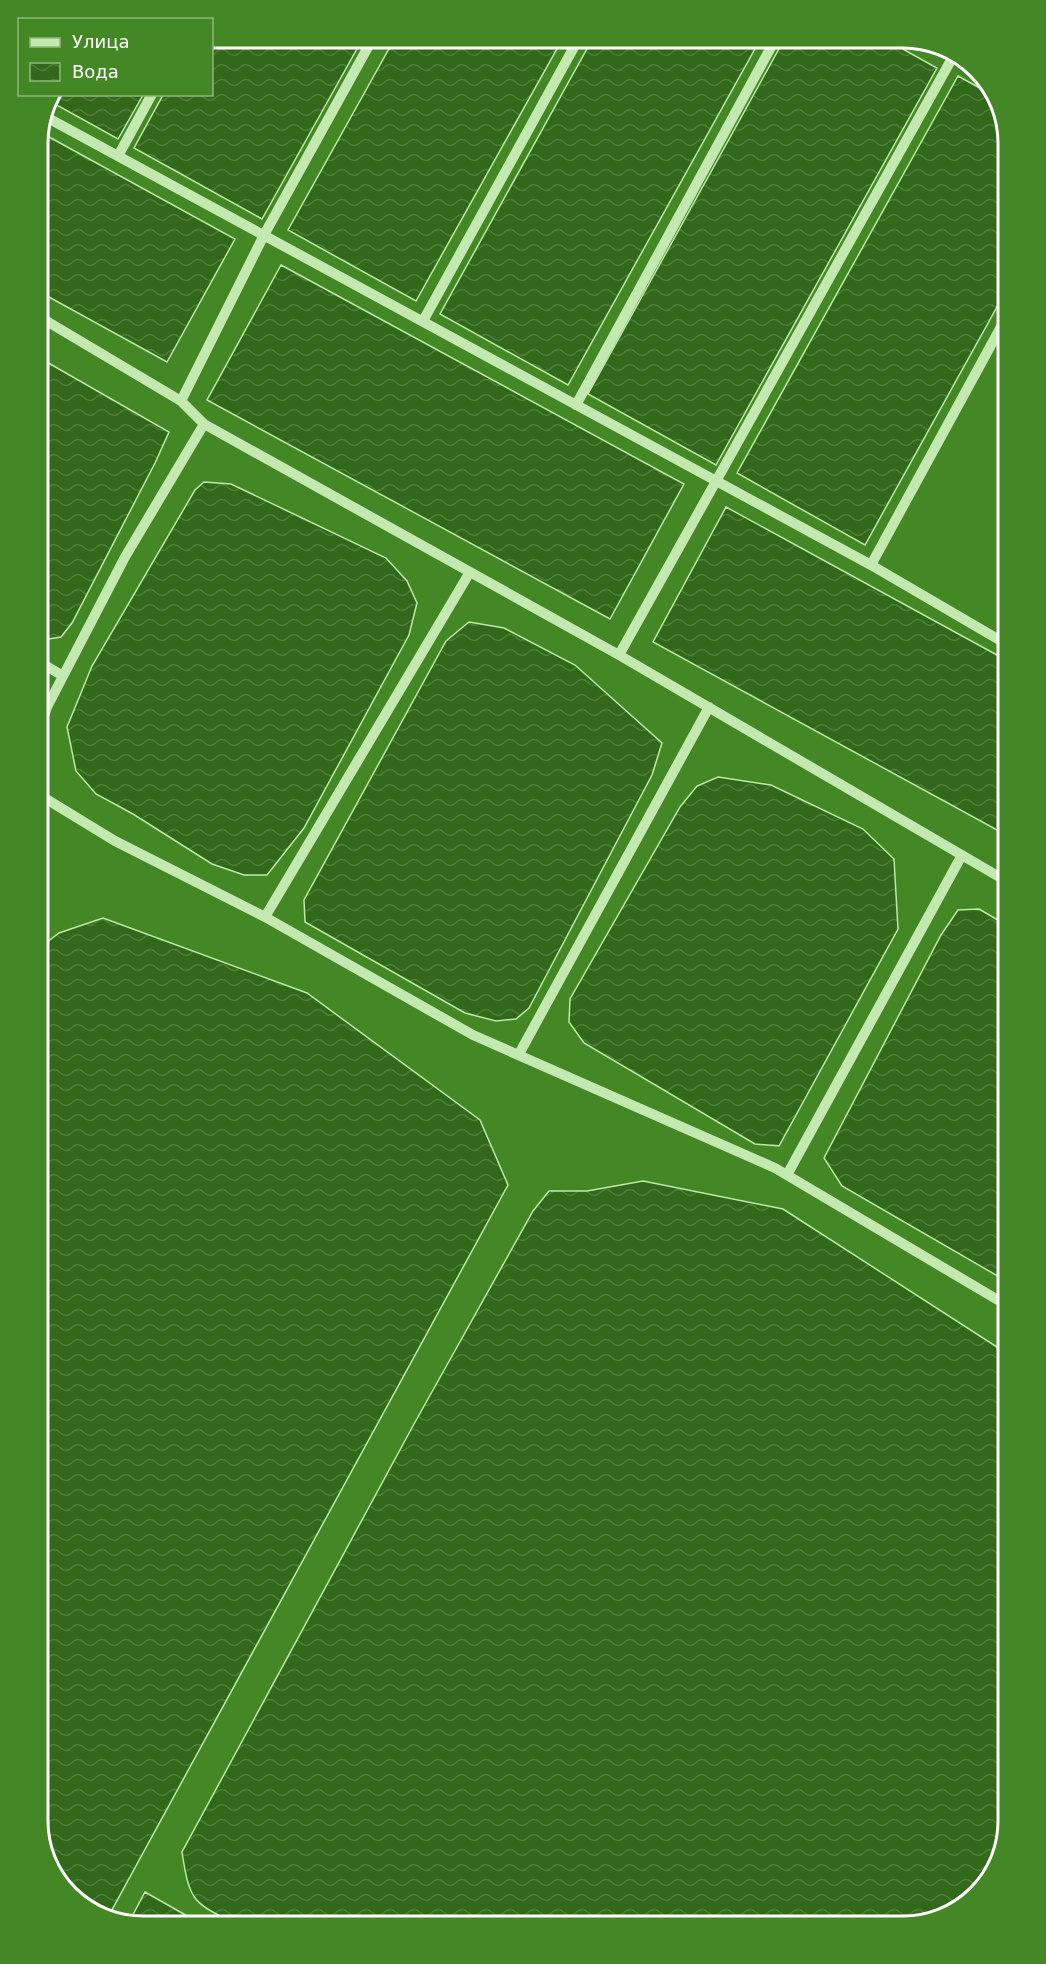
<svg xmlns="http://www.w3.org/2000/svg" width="1046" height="1964" font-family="'DejaVu Sans',sans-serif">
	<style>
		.water { fill: url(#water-waves); stroke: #bceaa6; stroke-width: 1.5 }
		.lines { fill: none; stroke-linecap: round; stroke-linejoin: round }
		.minor { stroke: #c3e9b1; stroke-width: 10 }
		.rim { fill: none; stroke: #fff; stroke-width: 3 }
	</style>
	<defs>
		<pattern id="water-waves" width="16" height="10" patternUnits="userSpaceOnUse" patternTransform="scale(1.5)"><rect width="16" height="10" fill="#31681a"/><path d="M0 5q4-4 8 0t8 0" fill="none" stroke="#507f3c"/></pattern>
	</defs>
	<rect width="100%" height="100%" fill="#438825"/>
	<!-- water -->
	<path class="water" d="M212,38H363L262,219L134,148L163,95L212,94Z
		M395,38H563L416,301L288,230Z
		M593,38H761L568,385L440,314Z
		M785,38H883L937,68L716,465L588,394Z
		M958,76L996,97L1000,102L1008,143V287L865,545L737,473Z
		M57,95V94L143,95L118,139L53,103Z
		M40,132L235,239L167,362L38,291Z
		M281,265L684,484L610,619L207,400Z
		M38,357L169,432L155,463L72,623L61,637L42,640L38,637Z
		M204,482L231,484L386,558L407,581L417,603L409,635L304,828L267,875H244L212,864L133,814L96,794L76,771L67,727L92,666L195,490Z
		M726,507L1008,661V836L653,642Z
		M469,622L504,628L575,665L662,743L652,775L529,1008L516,1019L496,1021L465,1013L305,922L304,900L446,641Z
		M718,777L771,785L863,829L894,859L898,929L779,1146L755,1144L584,1043L569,1022L570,999L680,807L697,786Z
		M979,909L1008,926V1282L842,1186L824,1158L941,935L958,910Z
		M103,918L307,993L480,1120L508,1185L108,1917L84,1909L46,1862L38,1821V949L59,933Z
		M643,1181L783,1209L997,1347L1004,1379L1008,1380V1821L991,1880L944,1918L903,1926H239C194,1902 190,1905 182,1852L414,1424L533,1211L549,1191H587Z
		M145,1892L205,1926H136L128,1924Z"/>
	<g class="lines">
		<!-- minor -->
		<path class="minor" d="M926,43L972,67
			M46,117L871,565L1008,645
			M118,156L152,94
			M38,316L181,401L204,424L619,655L1008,882
			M423,321L579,38
			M181,401L264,235L373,38
			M576,405L776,38
			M871,565L1008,314
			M619,655L955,53
			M38,661L63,676
			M38,733L47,707L125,557L204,424
			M38,794L115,841L265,917L473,1035L775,1168L1008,1306
			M265,917L470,572
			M519,1054L709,707
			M787,1175L962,855"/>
	</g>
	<!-- crop -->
	<path d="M0 0H1046V1964H0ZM143 48H903A95 95 0 0 1 998 143V1821A95 95 0 0 1 903 1916H143A95 95 0 0 1 48 1821V143A95 95 0 0 1 143 48Z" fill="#438825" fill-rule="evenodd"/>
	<path class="rim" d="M143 48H903A95 95 0 0 1 998 143V1821A95 95 0 0 1 903 1916H143A95 95 0 0 1 48 1821V143A95 95 0 0 1 143 48Z"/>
	<!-- legend -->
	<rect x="18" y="18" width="195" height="78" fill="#438825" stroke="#8eb87c" stroke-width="1.5"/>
	<rect x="30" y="38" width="30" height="9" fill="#c3e9b1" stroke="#8eb87c" stroke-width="1.5"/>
	<text x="72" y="48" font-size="18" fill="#ffffff">Улица</text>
	<rect x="30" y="63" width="30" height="18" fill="url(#water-waves)" stroke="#8eb87c" stroke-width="1.5"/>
	<text x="72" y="78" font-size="18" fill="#ffffff">Вода</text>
</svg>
